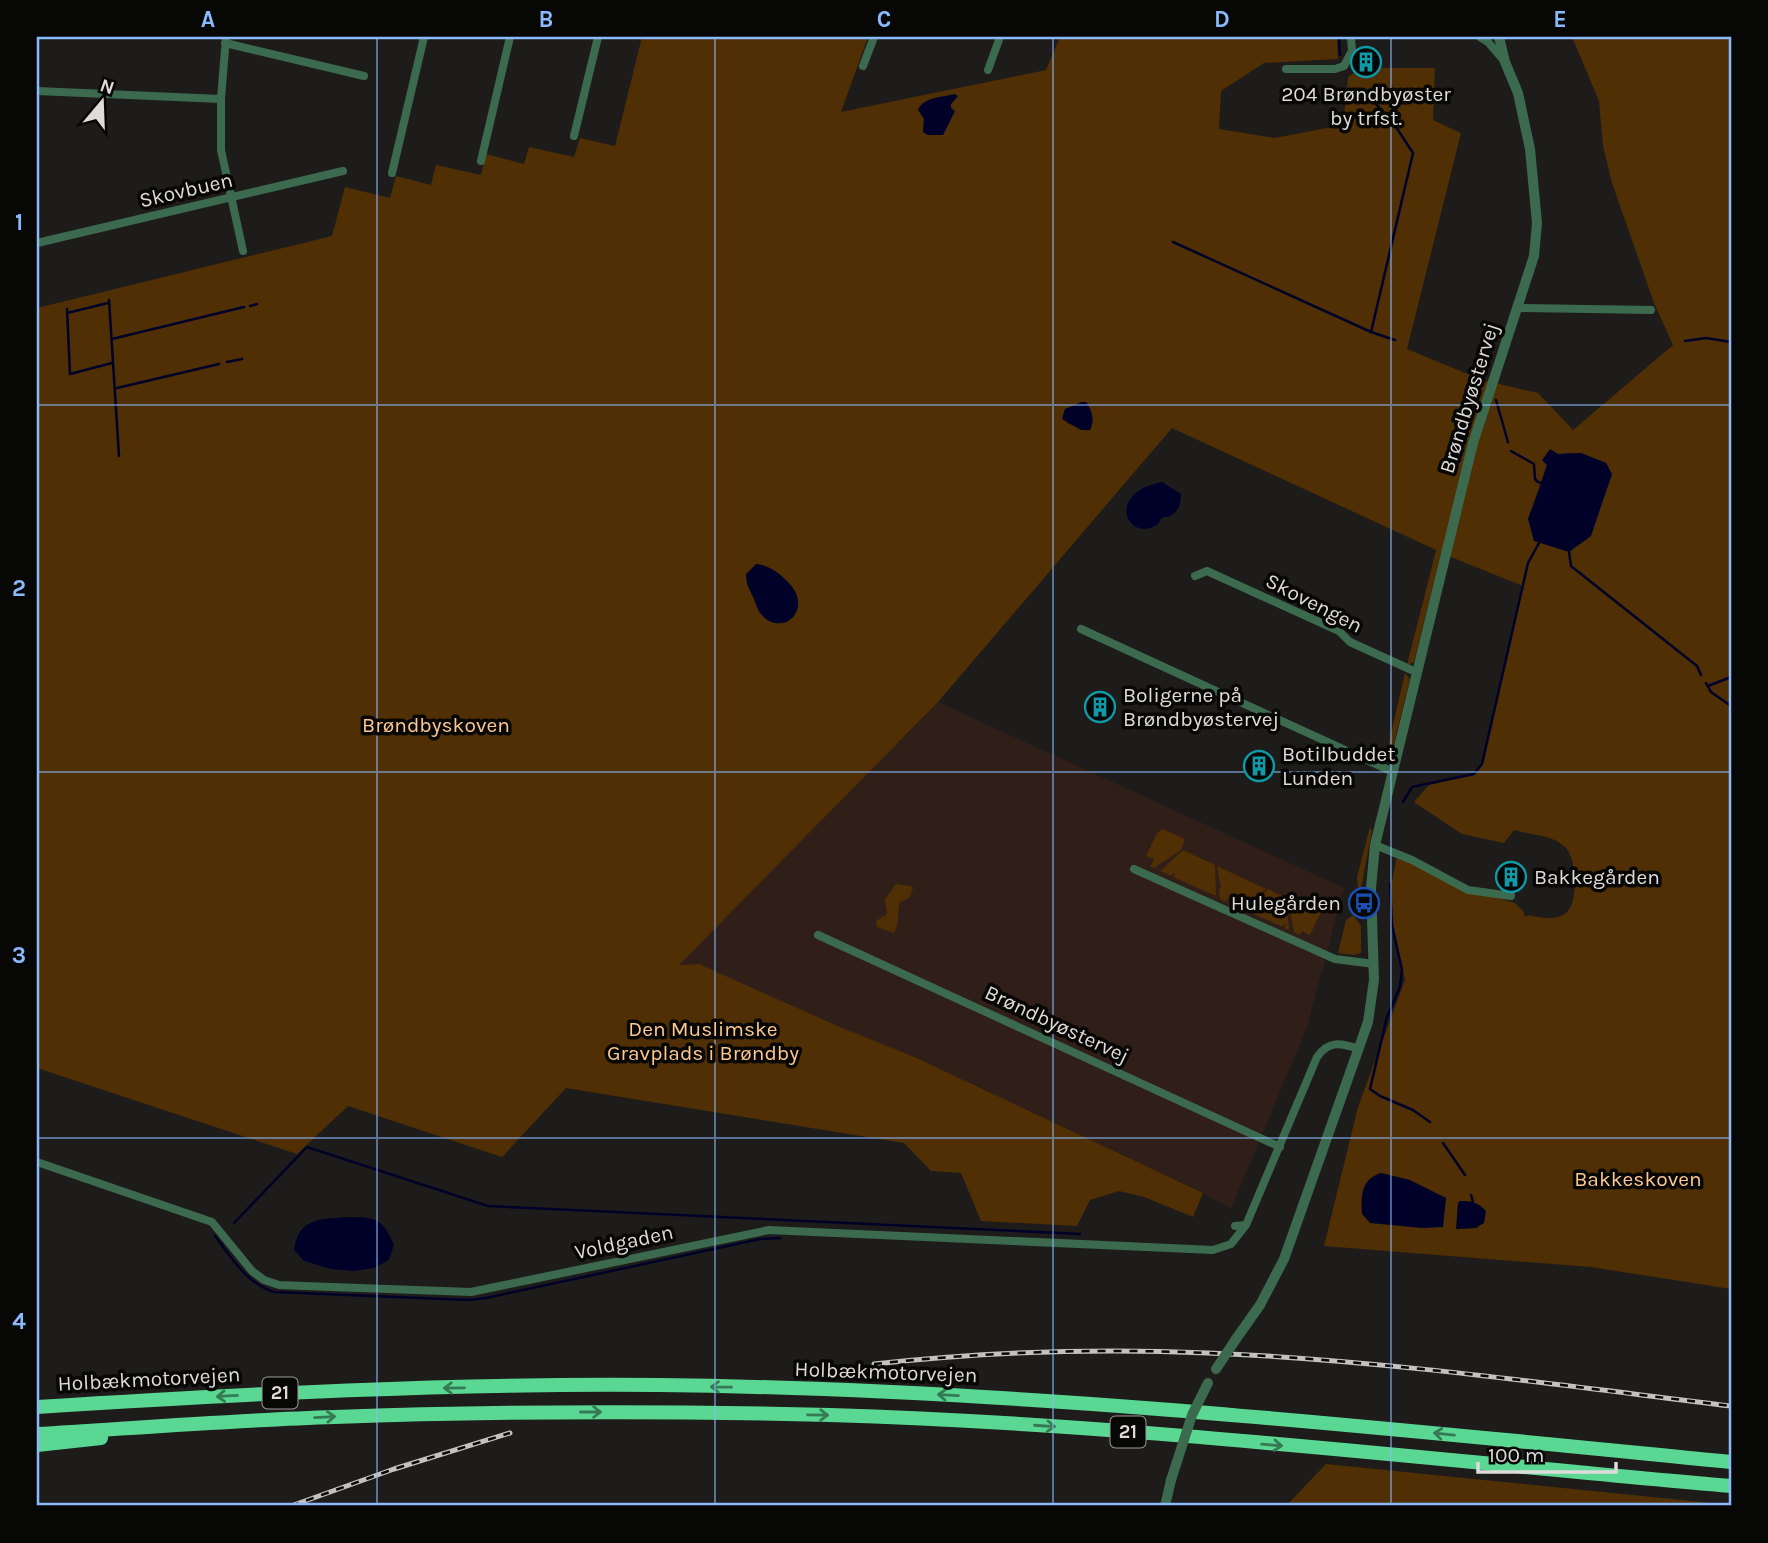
<svg xmlns="http://www.w3.org/2000/svg" width="1768" height="1543" font-family="Karla,sans-serif">
	<style>
		.medical { fill: #301e18 }
		.green { fill: #4f2f03; fill-rule: evenodd }
		.water { fill: #000129 }
		.lines { fill: none; stroke-linecap: round; stroke-linejoin: round }
		.stream { stroke: #000129; stroke-width: 2.5 }
		.minor { stroke: #3c6a4e; stroke-width: 8 }
		.tertiary { stroke: #3c6a4e; stroke-width: 10 }
		.motorway { stroke: #5ad893; stroke-width: 14 }
		.rail-casing { stroke: #c4c2c1; stroke-width: 5 }
		.rail { stroke: #070706; stroke-width: 2.5; stroke-dasharray: 8; stroke-linecap: butt }
		.tertiary-bridge { stroke: #3c6a4e; stroke-width: 10 }
		.oneway { stroke: #357a54 }
		.grid { fill: none; stroke: #8abafc; stroke-width: 2; stroke-opacity: 0.55 }
		.labels { text-anchor: middle; dominant-baseline: central; stroke-width: 7; stroke-linejoin: round; paint-order: stroke }
		.shield { fill: #070706; stroke: #9e9c9b; stroke-width: 2 }
		.shield-label { font-size: 19px; font-weight: bold; fill: #dedcdb }
		.poi-label { font-size: 21px; fill: #dedcdb; stroke: #070706; text-anchor: start }
		.street-label { font-size: 21px; fill: #dedcdb; stroke: #070706 }
		.park-label { font-size: 21px; fill: #fec88e; stroke: #070706 }
		.neatline { fill: none; stroke: #8abafc; stroke-width: 2.5 }
		.grid-label { font-size: 23px; text-anchor: middle; font-weight: bold; fill: #8abafc }
	</style>
	<rect width="100%" height="100%" fill="#1e1c1a"/>
	<!-- medical -->
	<path class="medical" d="M938,702L1344,888L1307,1027L1231,1209L1203,1193L917,1058L678,965Z"/>
	<!-- green -->
	<path class="green" d="M642,37H868L841,112L1046,70L1060,37H1337L1338,59L1264,63L1221,91L1219,129L1275,138L1343,125L1348,77L1361,68H1435L1433,120L1461,133L1407,349L1482,380L1538,393L1573,430L1673,345L1654,303L1612,183L1603,146L1599,101L1572,37H1731V1289L1591,1267L1324,1246L1358,1107L1405,980L1392,925L1390,893L1397,855L1445,882L1515,903L1523,911L1525,917L1529,915C1541,918 1556,921 1566,913C1579,902 1577,858 1565,847C1552,834 1530,835 1514,830L1504,843L1462,834L1414,802L1429,785L1474,774L1482,764L1523,586L1441,553L1414,662L1407,665L1436,550L1172,428L938,702L679,965L699,964L835,1025L917,1058L1203,1193L1193,1217L1144,1197L1119,1191L1090,1200L1077,1226L981,1221L961,1173L931,1171L904,1143L566,1088L502,1157L348,1106L297,1154L37,1068V308L332,236L345,187L390,198L396,176L431,185L436,165L481,175L486,154L524,164L529,147L574,157L580,138L615,146ZM947,96L951,108L943,135H928L923,132L924,119L935,98L942,99ZM1082,402L1093,422L1086,431L1067,423L1070,407ZM1581,453L1606,463L1612,474L1528,519L1547,464L1557,454ZM746,582L788,622C764,626 755,601 746,582ZM1470,1201L1481,1206L1478,1228L1456,1229Z
		M1405,673L1410,679L1390,759L1385,760Z
		M1370,827L1372,831L1361,888L1358,889L1357,877Z
		M1163,829L1185,839L1181,850L1154,868L1150,866L1154,859L1146,856L1157,833Z
		M1183,850L1215,865L1216,896L1173,877L1175,874L1173,873L1172,876L1160,871Z
		M1217,866L1266,889L1242,908L1228,902L1231,899L1228,898L1227,902L1220,899L1219,889L1221,888Z
		M896,884L911,886L913,889L909,898L900,902C897,913 900,922 894,933L877,927L876,921L887,914L885,899Z
		M1268,889L1286,898L1289,930L1284,928L1286,925L1284,924L1283,927L1247,911Z
		M1288,899L1312,909L1316,901L1318,902L1322,910L1310,935L1302,931L1300,935L1294,932Z
		M1353,915L1361,926V953L1354,955L1338,953L1346,920Z
		M1326,1464L1731,1505V1506H1286Z"/>
	<!-- water -->
	<path class="water" d="M955,94L958,96L951,104V108L955,111L943,135H928L923,132L924,119L918,110C923,97 943,97 955,94Z
		M1082,402H1086C1092,410 1095,421 1090,430H1081L1062,419L1065,409Z
		M1550,449L1558,454L1581,453L1606,463L1612,474L1591,536L1569,552L1534,541L1528,519L1541,485L1538,482L1542,481L1547,465L1542,460Z
		M1162,482L1181,494C1181,504 1178,513 1168,517C1166,517 1164,517 1162,518C1159,520 1159,525 1155,526C1127,541 1105,493 1162,482Z
		M756,564C769,565 779,573 788,582C815,609 782,639 761,614C758,611 756,604 754,599C750,590 746,584 746,574Z
		M1381,1173L1410,1180L1446,1198L1443,1227L1422,1228L1370,1223L1362,1214C1361,1196 1361,1179 1381,1173Z
		M1460,1201C1471,1201 1478,1202 1486,1211L1484,1223L1475,1228L1456,1229L1458,1203Z
		M349,1217C376,1217 383,1219 394,1245L389,1260L374,1268L354,1271L331,1269L304,1261L294,1250C298,1217 322,1219 349,1217Z"/>
	<g class="lines">
		<!-- stream -->
		<path class="stream" d="M1339,37L1340,55
			M1363,89L1396,127L1413,153L1371,332
			M1173,242L1371,332L1395,340
			M109,300L119,456
			M250,306L257,304
			M67,309L70,374L112,363
			M67,313L108,303
			M112,339L244,307
			M1685,341L1706,338L1731,342
			M227,362L242,359
			M117,388L219,364
			M1496,400L1508,442
			M1511,451L1534,464L1535,479L1538,482
			M1569,552L1571,566L1697,666L1701,675
			M1706,683L1711,692L1731,706
			M1708,686L1731,677
			M1403,802L1412,787L1474,774L1482,764L1528,563L1539,543
			M1390,884L1392,925L1402,970L1400,987L1387,1017L1370,1089L1380,1096L1413,1110L1430,1122
			M1443,1143L1465,1175
			M1471,1195L1473,1202
			M234,1223L307,1147L488,1206L1080,1234
			M215,1236C232,1258 246,1283 274,1292L469,1300L486,1298L760,1239L780,1238"/>
		<!-- minor -->
		<path class="minor" d="M226,37L221,99V150L243,251
			M1480,37L1488,42L1505,62
			M225,43L364,76
			M863,66L874,37
			M1286,69H1335L1344,66L1352,51L1351,37
			M988,70L1000,37
			M37,91L221,99
			M574,136L598,37
			M481,161L510,37
			M392,173L424,37
			M37,243L343,171
			M1517,308L1651,310
			M1195,576L1207,571L1339,631L1350,642L1416,672
			M1081,629L1393,772
			M1375,845L1412,860L1468,890L1511,896
			M1134,869L1335,959L1374,964
			M818,935L1280,1147
			M37,1162L212,1222L252,1271L264,1280L279,1285L304,1286L471,1292L769,1230L1213,1250L1231,1244L1246,1225
			M1235,1226L1246,1225L1317,1057C1329,1040 1341,1043 1359,1049"/>
		<!-- tertiary -->
		<path class="tertiary" d="M1236,1339L1260,1305L1284,1259L1368,1022L1374,980L1371,888L1375,845L1473,443L1534,256L1537,223L1530,149L1518,93L1505,62L1499,37
			M1165,1506L1171,1480"/>
		<!-- motorway -->
		<path class="motorway" d="M37,1407C244,1394 451,1383 659,1385C1017,1389 1375,1427 1731,1462
			M37,1434C136,1428 236,1420 335,1417C500,1411 665,1411 830,1415C1131,1424 1431,1460 1731,1486
			M37,1445L101,1438"/>
		<!-- rail casing -->
		<g class="rail-casing">
			<path id="rail" d="M874,1364C985,1352 1097,1348 1208,1353C1383,1360 1558,1385 1731,1406
				M291,1506L394,1469L510,1433"/>
		</g>
		<!-- rail -->
		<use href="#rail" class="rail"/>
		<!-- tertiary-bridge -->
		<path class="tertiary-bridge" d="M1216,1369L1236,1339
			M1171,1480L1192,1415L1208,1383"/>
	</g>
	<!-- one-way arrows -->
	<defs><path id="oneway-shaft" d="M-6 0H5M1.5-3L5.5 0L1.5 3" fill="none" stroke-width="1.6" stroke-linecap="round" stroke-linejoin="round" transform="scale(1.75)"/></defs>
	<g class="oneway">
		<use href="#oneway-shaft" transform="translate(721 1387) rotate(-179)"/>
		<use href="#oneway-shaft" transform="translate(454 1388) rotate(179)"/>
		<use href="#oneway-shaft" transform="translate(948 1395) rotate(-177)"/>
		<use href="#oneway-shaft" transform="translate(227 1396) rotate(177)"/>
		<use href="#oneway-shaft" transform="translate(591 1412)"/>
		<use href="#oneway-shaft" transform="translate(818 1415) rotate(1)"/>
		<use href="#oneway-shaft" transform="translate(325 1417) rotate(-3)"/>
		<use href="#oneway-shaft" transform="translate(1045 1426) rotate(4)"/>
		<use href="#oneway-shaft" transform="translate(1444 1434) rotate(-174)"/>
		<use href="#oneway-shaft" transform="translate(1272 1445) rotate(5)"/>
	</g>
	<!-- grid -->
	<path class="grid" d="M377,37V1506M715,37V1506M1053,37V1506M1391,37V1506M37,405H1731M37,772H1731M37,1138H1731"/>
	<!-- icons -->
	<defs>
		<g id="building-ring" transform="scale(1.575)"><circle r="9.5" fill="#070706" stroke="#0f9aa8" stroke-width="1.5"/><path d="M-4-6H4V6H1V3H-1V6H-4ZM-2.5-4.3h1.7v1.8h-1.7ZM.8-4.3h1.7v1.8H.8ZM-2.5-1h1.7V.8h-1.7ZM.8-1h1.7V.8H.8Z" fill="#0f9aa8"/></g>
		<g id="bus-ring" transform="scale(1.575)"><circle r="9.5" fill="#070706" stroke="#1a4fb4" stroke-width="1.5"/><path d="M-5-6H5V4H4V6H2V4H-2V6H-4V4H-5ZM-3.5-4V0h7V-4ZM-3.5 1.2v1.5H-2V1.2ZM2 1.2v1.5H3.5V1.2Z" fill="#1a4fb4"/></g>
	</defs>
	<g fill-rule="evenodd">
		<use href="#building-ring" x="1366" y="62"/>
		<use href="#building-ring" x="1100" y="707"/>
		<use href="#building-ring" x="1259" y="766"/>
		<use href="#building-ring" x="1511" y="877"/>
		<use href="#bus-ring" x="1364" y="903"/>
	</g>
	<g class="labels">
		<!-- shield labels -->
		<g class="shield">
			<rect x="262.5" y="1377.5" width="35" height="31" rx="5"/>
			<rect x="1110.5" y="1416.5" width="35" height="31" rx="5"/>
		</g>
		<g class="shield-label">
			<text x="280" y="1393">21</text>
			<text x="1128" y="1432">21</text>
		</g>
		<!-- poi labels -->
		<g class="poi-label">
			<text x="1366" y="94" text-anchor="middle">204 Brøndbyøster<tspan x="1366" dy="24">by trfst.</tspan></text>
			<text x="1123" y="695">Boligerne på<tspan x="1123" dy="24">Brøndbyøstervej</tspan></text>
			<text x="1282" y="754">Botilbuddet<tspan x="1282" dy="24">Lunden</tspan></text>
			<text x="1534" y="877">Bakkegården</text>
			<text x="1341" y="903" text-anchor="end">Hulegården</text>
		</g>
		<!-- street labels -->
		<g class="street-label">
			<text transform="translate(186 190) rotate(-13)">Skovbuen</text>
			<text transform="translate(1469 398) rotate(-73)">Brøndbyøstervej</text>
			<text transform="translate(1314 603) rotate(27)">Skovengen</text>
			<text transform="translate(1057 1024) rotate(25)">Brøndbyøstervej</text>
			<text transform="translate(624 1242) rotate(-12)">Voldgaden</text>
			<text transform="translate(886 1372) rotate(2)">Holbækmotorvejen</text>
			<text transform="translate(149 1379) rotate(-3)">Holbækmotorvejen</text>
		</g>
		<!-- park labels -->
		<g class="park-label">
			<text x="436" y="725">Brøndbyskoven</text>
			<text x="703" y="1029">Den Muslimske<tspan x="703" dy="24">Gravplads i Brøndby</tspan></text>
			<text x="1638" y="1179">Bakkeskoven</text>
		</g>
	</g>
	<!-- border -->
	<rect width="1768" height="1543" fill="none" stroke="#070706" stroke-width="77"/>
	<!-- north arrow -->
	<g transform="translate(102 102) rotate(19)" stroke="#070706" stroke-width="5" paint-order="stroke">
	<path d="M0-5L12 26L0 18L-12 26Z" fill="#dedcdb"/>
	<text y="-10" font-size="19" font-weight="bold" text-anchor="middle" fill="#dedcdb">N</text>
	</g>
	<!-- scale -->
	<path d="M1478 1462v10h138v-10" fill="none" stroke="#dedcdb" stroke-width="3.5"/>
	<text x="1488" y="1462" font-size="21" fill="#dedcdb" stroke="#070706" stroke-width="5" paint-order="stroke">100 m</text>
	<rect x="38" y="38" width="1692" height="1466" class="neatline"/>
	<g class="grid-label">
		<text x="208" y="27">A</text>
		<text x="546" y="27">B</text>
		<text x="884" y="27">C</text>
		<text x="1222" y="27">D</text>
		<text x="1560" y="27">E</text>
		<text x="19" y="230">1</text>
		<text x="19" y="596">2</text>
		<text x="19" y="963">3</text>
		<text x="19" y="1329">4</text>
	</g>
</svg>
